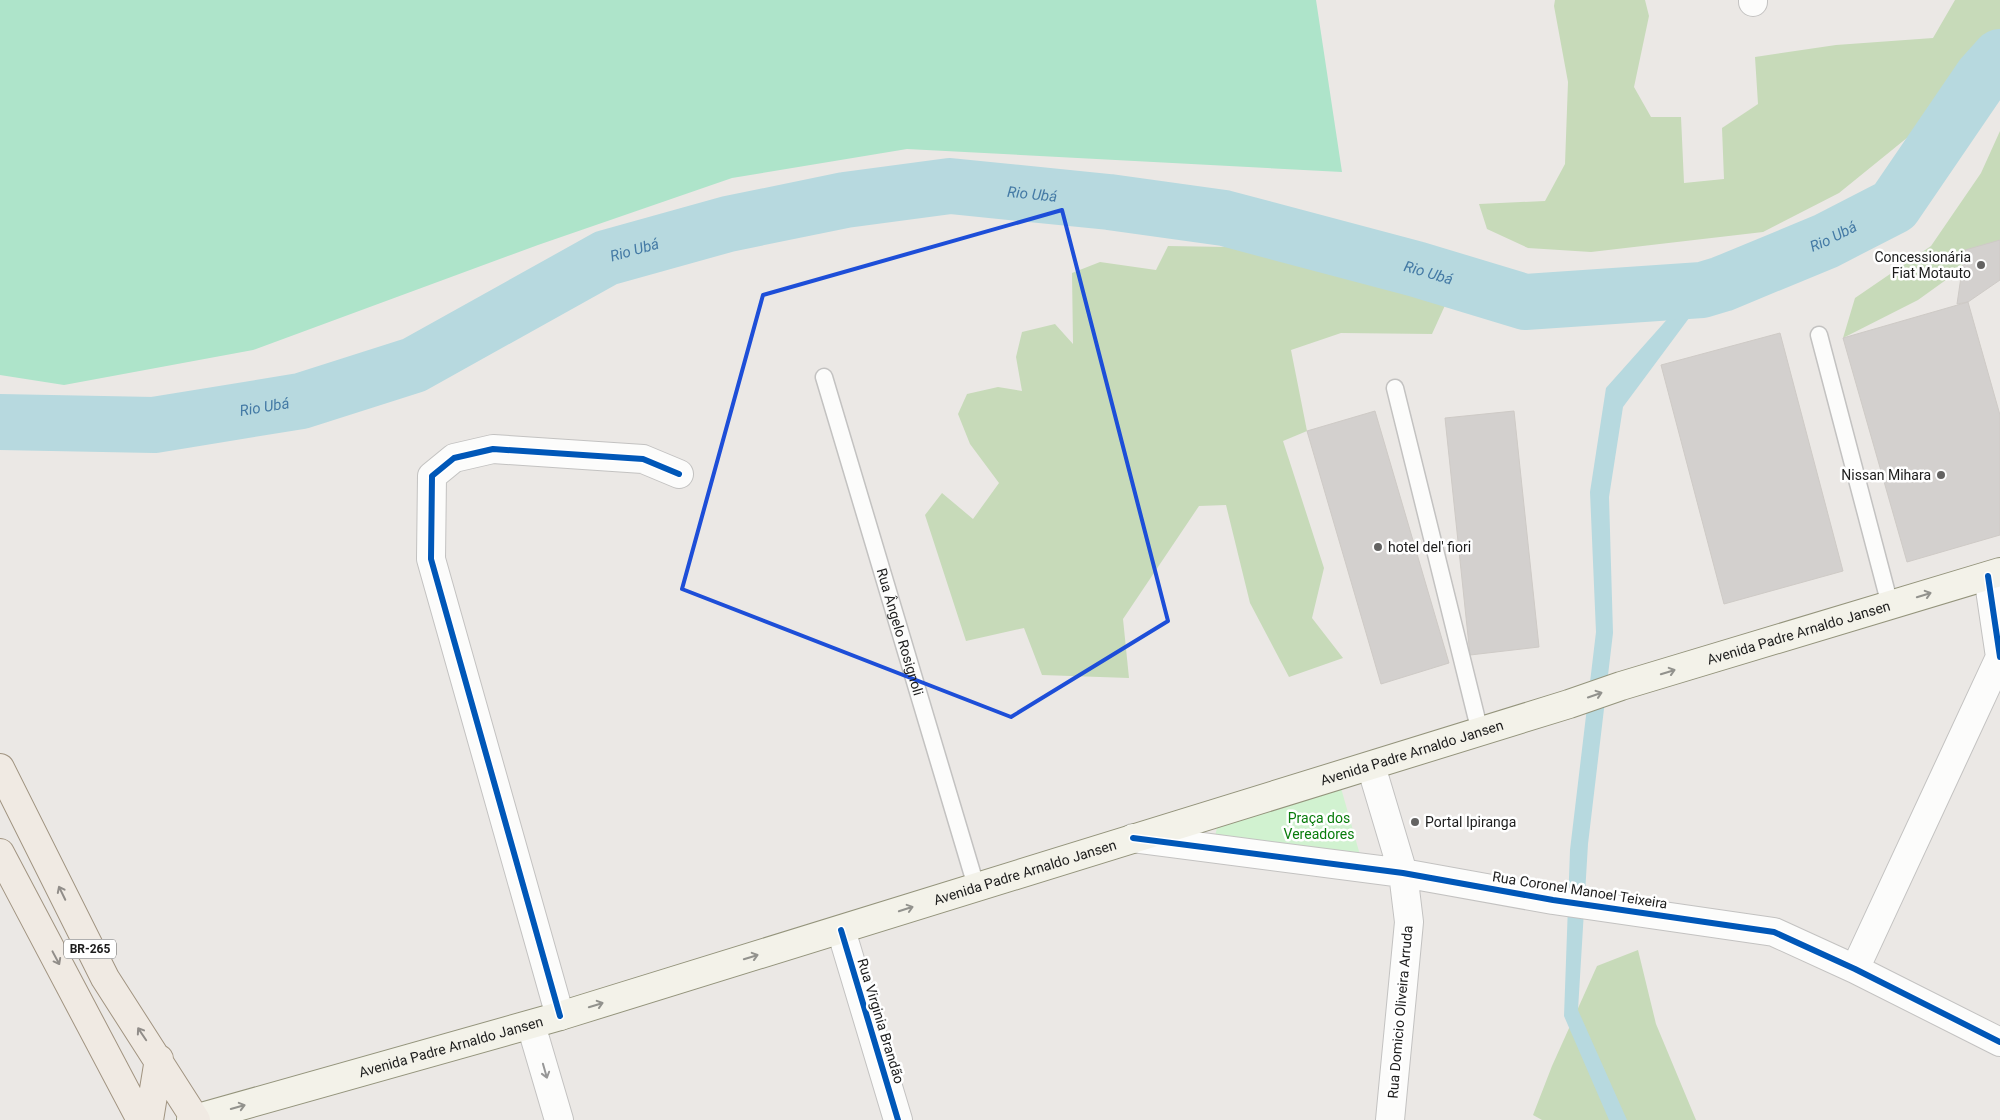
<svg xmlns="http://www.w3.org/2000/svg" width="2000" height="1120" font-family="Roboto,sans-serif">
	<style>
		.forest { fill: #c7dab9 }
		.park { fill: #d1f2d0 }
		.pitch { fill: #aee4ca }
		.water { fill: #b7d9df }
		.lines { fill: none; stroke-linecap: round; stroke-linejoin: round }
		.river { stroke: #b7d9df; stroke-width: 56 }
		.building { fill: #d3d0ce; stroke: #cecac6 }
		.service-casing { stroke: #c3c2c1; stroke-width: 19 }
		.minor-casing { stroke: #c3c2c1; stroke-width: 30 }
		.secondary-casing { stroke: #94947c; stroke-width: 30 }
		.primary-casing { stroke: #a19481; stroke-width: 30 }
		.service { stroke: #fcfcfb; stroke-width: 16 }
		.minor { stroke: #fcfcfb; stroke-width: 28 }
		.secondary { stroke: #f3f2e9; stroke-width: 28 }
		.primary { stroke: #f0eae3; stroke-width: 28 }
		.cycleway-casing { stroke: #fff; stroke-width: 9 }
		.cycleway { stroke: #0057b8; stroke-width: 6 }
		.oneway { stroke: #92928d }
		.oneway2 { stroke: #918d89 }
		.oneway3 { stroke: #979797 }
		.marked { fill: none; stroke: #1d4ed8; stroke-width: 4; stroke-linejoin: round }
		.poi-dot { fill: #646362; stroke: #fff; stroke-width: 2 }
		.labels { text-anchor: middle; dominant-baseline: central; stroke-width: 5; stroke-linejoin: round; paint-order: stroke }
		.shield { fill: #fff; stroke: #606060; stroke-width: 1 }
		.shield-label { font-size: 12px; font-weight: bold; fill: #1c1c1c }
		.poi-label { font-size: 14px; fill: #1c1c1c; stroke: #fff; text-anchor: end }
		.street-label { font-size: 14px; fill: #1c1c1c; stroke: #fff }
		.park-label { font-size: 14px; fill: #097c0c; stroke: #fff }
		.water-label { font-size: 15px; font-style: italic; fill: #447aa5; stroke: #fff }
	</style>
	<rect width="100%" height="100%" fill="#ebe8e5"/>
	<!-- forest -->
	<path class="forest" d="M1555,0H1645L1649,16L1634,87L1651,117H1681L1684,183L1724,179L1722,128L1758,104L1755,57L1836,45L1933,38L1955,0H2000V86L1935,98L1913,133L1839,193L1763,232L1591,252L1528,248L1487,229L1479,204L1545,201L1565,164L1568,82L1554,6Z
		M2000,131V241L1918,300L1843,338L1855,298L1931,246L1981,173Z
		M1168,246L1343,249L1447,301L1432,334L1341,333L1291,350L1307,431L1283,441L1324,568L1312,618L1343,658L1289,677L1250,603L1226,505L1199,506L1123,619L1129,678L1042,675L1024,628L966,641L925,515L942,493L973,519L999,483L970,444L958,414L967,394L998,387L1022,391L1016,357L1022,332L1055,324L1073,344L1072,273L1100,262L1156,270Z
		M1638,950L1656,1024L1696,1120H1542L1533,1115L1552,1066L1597,966Z"/>
	<!-- park -->
	<path class="park" d="M1341,788L1362,862L1215,836L1217,828Z"/>
	<!-- pitch -->
	<path class="pitch" d="M0,0H1316L1342,172L907,149L732,178L538,245L253,350L64,385L0,375Z"/>
	<!-- water -->
	<path class="water" d="M1679,306H1698L1623,407L1609,497L1613,633L1588,844L1578,1010L1627,1120H1609L1564,1016L1570,850L1596,632L1590,492L1606,388Z"/>
	<g class="lines">
		<!-- river -->
		<path class="river" id="s1" d="M0,422L154,425L301,401L414,365L606,258L728,224L845,200L950,186L1109,202L1224,218L1416,269L1525,302L1702,290L1722,284L1826,241L1894,206L1982,77L2000,57"/>
	</g>
	<!-- building -->
	<path class="building" d="M2000,240V280L1968,302L1957,304L1965,250Z
		M1968,302L2000,415V535L1907,562L1843,338Z
		M1780,333L1843,571L1724,604L1661,365Z
		M1375,411L1449,663L1381,684L1307,431Z
		M1514,411L1539,647L1470,655L1445,418Z"/>
	<g class="lines">
		<!-- service casing -->
		<g class="service-casing">
			<g id="service">
				<path d="M1819,335L1890,605"/>
				<path id="s2" d="M824,377L976,886"/>
				<path d="M1395,388L1480,732"/>
			</g>
		</g>
		<!-- minor casing -->
		<g class="minor-casing">
			<path id="minor" d="M1753,0V2
				M1988,576L2000,657
				M1371,766L1403,873L1409,922L1390,1120
				M1133,838L1403,873L1553,900L1774,932L1855,969L2000,1042
				M841,930L898,1120
				M1855,969L2000,657
				M560,1016L431,559L432,476L454,458L493,449L643,459L679,474
				M531,1025L559,1120"/>
		</g>
		<!-- secondary casing -->
		<g class="secondary-casing">
			<g id="secondary">
				<path id="s3" d="M191,1120L560,1016L1569,704L1621,686L2000,572"/>
			</g>
		</g>
		<!-- primary casing -->
		<g class="primary-casing">
			<path id="primary" d="M0,768L105,978L196,1120
				M0,853L141,1120
				M149,1120L159,1059"/>
		</g>
		<!-- service -->
		<use href="#service" class="service"/>
		<!-- minor -->
		<use href="#minor" class="minor"/>
		<!-- secondary -->
		<use href="#secondary" class="secondary"/>
		<!-- primary -->
		<use href="#primary" class="primary"/>
		<!-- cycleway casing -->
		<g class="cycleway-casing">
			<path id="cycleway" d="M1988,576L2000,657
				M1133,838L1403,873L1553,900L1774,932L1855,969L2000,1042
				M841,930L898,1120
				M560,1016L431,559L432,476L454,458L493,449L643,459L679,474"/>
		</g>
		<!-- cycleway -->
		<use href="#cycleway" class="cycleway"/>
	</g>
	<!-- one-way arrows -->
	<defs><path id="oneway-shaft" d="M-6 0H5M1.5-3L5.5 0L1.5 3" fill="none" stroke-width="1.6" stroke-linecap="round" stroke-linejoin="round" transform="scale(1.25)"/></defs>
	<g class="oneway">
		<use href="#oneway-shaft" transform="translate(1924 595) rotate(-17)"/>
		<use href="#oneway-shaft" transform="translate(1668 672) rotate(-17)"/>
		<use href="#oneway-shaft" transform="translate(1595 695) rotate(-19)"/>
		<use href="#oneway-shaft" transform="translate(906 909) rotate(-18)"/>
		<use href="#oneway-shaft" transform="translate(751 957) rotate(-17)"/>
		<use href="#oneway-shaft" transform="translate(596 1005) rotate(-17)"/>
		<use href="#oneway-shaft" transform="translate(238 1107) rotate(-16)"/>
	</g>
	<g class="oneway2">
		<use href="#oneway-shaft" transform="translate(62 893) rotate(-116)"/>
		<use href="#oneway-shaft" transform="translate(56 958) rotate(62)"/>
		<use href="#oneway-shaft" transform="translate(142 1034) rotate(-124)"/>
	</g>
	<use class="oneway3" href="#oneway-shaft" transform="translate(545 1071) rotate(74)"/>
	<!-- marked area -->
	<path class="marked" d="M1062,210L1168,621L1011,717L682,589L763,295Z"/>
	<!-- markers -->
	<g class="poi-dot">
		<circle cx="1981" cy="265" r="5"/>
		<circle cx="1941" cy="475" r="5"/>
		<circle cx="1378" cy="547" r="5"/>
		<circle cx="1415" cy="822" r="5"/>
	</g>
	<g class="labels">
		<!-- shield labels -->
		<rect class="shield" x="64" y="939.5" width="52" height="19" rx="4"/>
		<g class="shield-label">
			<text x="90" y="949">BR-265</text>
		</g>
		<!-- poi labels -->
		<g class="poi-label">
			<text x="1971" y="257">Concessionária<tspan x="1971" dy="16">Fiat Motauto</tspan></text>
			<text x="1931" y="475">Nissan Mihara</text>
			<text x="1388" y="547" text-anchor="start">hotel del' fiori</text>
			<text x="1425" y="822" text-anchor="start">Portal Ipiranga</text>
		</g>
		<!-- street labels -->
		<g class="street-label">
			<text stroke="none"><textPath href="#s2" startOffset="266">Rua Ângelo Rosignoli</textPath></text>
			<text stroke="none"><textPath href="#s3" startOffset="1680">Avenida Padre Arnaldo Jansen</textPath></text>
			<text stroke="none"><textPath href="#s3" startOffset="1275">Avenida Padre Arnaldo Jansen</textPath></text>
			<text stroke="none"><textPath href="#s3" startOffset="870">Avenida Padre Arnaldo Jansen</textPath></text>
			<text transform="translate(1580 890) rotate(9)">Rua Coronel Manoel Teixeira</text>
			<text transform="translate(1400 1012) rotate(-85)">Rua Domicio Oliveira Arruda</text>
			<text transform="translate(881 1021) rotate(73)">Rua Virginia Brandão</text>
			<text stroke="none"><textPath href="#s3" startOffset="270">Avenida Padre Arnaldo Jansen</textPath></text>
		</g>
		<!-- park labels -->
		<g class="park-label">
			<text x="1319" y="818">Praça dos<tspan x="1319" dy="16">Vereadores</tspan></text>
		</g>
		<!-- water labels -->
		<g class="water-label">
			<text stroke="none"><textPath href="#s1" startOffset="1076">Rio Ubá</textPath></text>
			<text stroke="none"><textPath href="#s1" startOffset="1901">Rio Ubá</textPath></text>
			<text stroke="none"><textPath href="#s1" startOffset="671">Rio Ubá</textPath></text>
			<text stroke="none"><textPath href="#s1" startOffset="1481">Rio Ubá</textPath></text>
			<text stroke="none"><textPath href="#s1" startOffset="266">Rio Ubá</textPath></text>
		</g>
	</g>
</svg>
